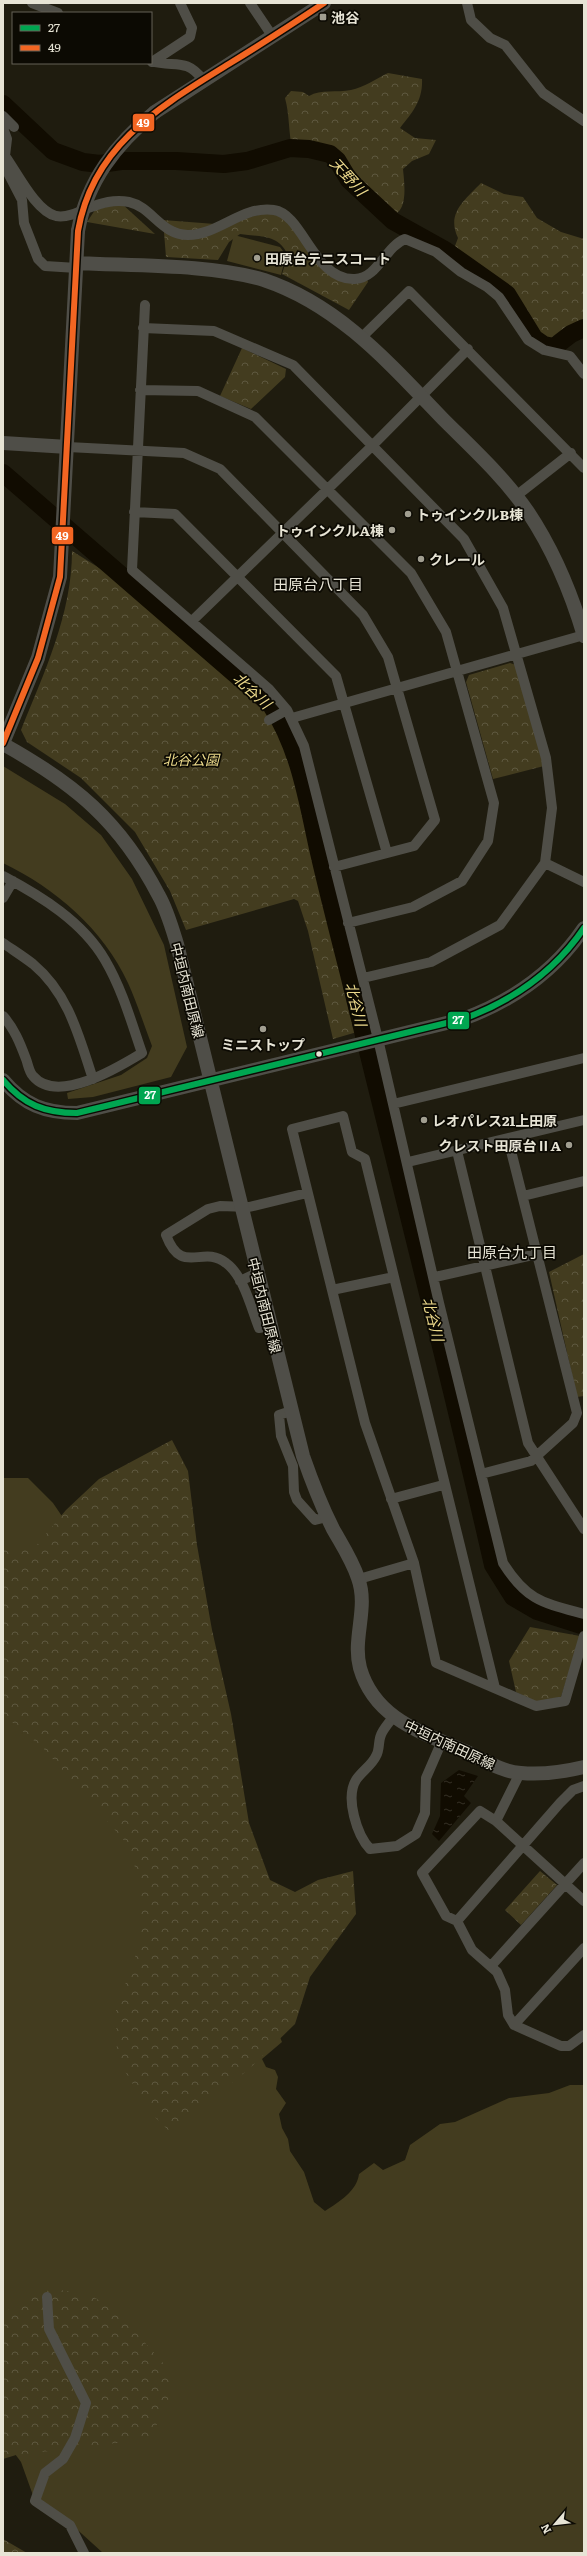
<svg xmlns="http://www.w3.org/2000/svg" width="587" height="2556" font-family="Literata,'Noto Sans JP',serif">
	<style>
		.grass { fill: #433c1f }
		.forest { fill: url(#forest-crowns) }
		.water { fill: url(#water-ripples) }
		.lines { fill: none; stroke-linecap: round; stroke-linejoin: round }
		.river { stroke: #110c01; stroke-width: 18 }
		.street { stroke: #4f4e47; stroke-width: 10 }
		.secondary { stroke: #4f4e48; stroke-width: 14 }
		.secondary-bridge { stroke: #4f4e48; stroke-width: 14 }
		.bus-1-casing { stroke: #0c0a03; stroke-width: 9 }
		.bus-2-casing { stroke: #0c0a03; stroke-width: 9 }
		.bus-1 { stroke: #00a651; stroke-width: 6 }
		.bus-2 { stroke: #f26522; stroke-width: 6 }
		.poi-dot { fill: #a19e90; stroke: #0c0a03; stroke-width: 1.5 }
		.bus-dot { fill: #e7e4d5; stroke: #0c0a03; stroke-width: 1.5 }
		.labels { text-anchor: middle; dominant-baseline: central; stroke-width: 3.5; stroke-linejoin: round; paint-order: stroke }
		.poi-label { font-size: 14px; font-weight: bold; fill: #e7e4d5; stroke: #0c0a03; text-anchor: start }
		.park-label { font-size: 14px; font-style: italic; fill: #ecda8b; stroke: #0c0a03 }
		.street-label { font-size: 14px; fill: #e7e4d5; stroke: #0c0a03 }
		.water-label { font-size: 15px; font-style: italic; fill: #ecd98b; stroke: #0c0a03 }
		.neighbourhood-label { font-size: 15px; fill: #e7e4d5; stroke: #0c0a03 }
		.line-badge { stroke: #0c0a03; stroke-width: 1.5 }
		.badge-label { font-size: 11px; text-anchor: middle; font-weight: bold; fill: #fff }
	</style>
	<defs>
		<pattern id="forest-crowns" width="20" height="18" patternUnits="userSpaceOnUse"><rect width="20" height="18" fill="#433c1f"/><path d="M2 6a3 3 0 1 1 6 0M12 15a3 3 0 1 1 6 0" fill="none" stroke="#5e583f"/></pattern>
		<pattern id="water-ripples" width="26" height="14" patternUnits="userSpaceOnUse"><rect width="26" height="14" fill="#110c01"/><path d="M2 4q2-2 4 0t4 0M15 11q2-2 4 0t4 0" fill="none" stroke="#342f25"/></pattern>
	</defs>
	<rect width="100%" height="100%" fill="#1f1c0f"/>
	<!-- grass -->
	<path class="grass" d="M234,235L280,247L286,255L281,275L227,261Z
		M3,766L65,804L101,835L132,879L164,945L187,1047L171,1077L93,1097L68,1099L67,1093L121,1075L147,1058L152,1046C144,1025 137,1003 128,983C104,930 55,888 3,863Z
		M3,1478H28L53,1503L68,1525L282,2042L262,2059L266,2067L275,2070L278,2077L276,2089L286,2103L279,2114L282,2128L288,2139L290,2151L304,2172L314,2202L325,2211C339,2202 357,2191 359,2174L374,2163L383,2170L405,2160L410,2145L440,2124L455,2122L509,2098L549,2093L570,2085H584V2553H103L60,2514L35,2501L21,2462L3,2438Z"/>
	<!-- forest -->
	<path class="forest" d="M388,73L422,79C423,100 413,112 400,128L415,138L436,140L429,154L412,161L403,169C404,181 409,212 392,215C387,216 381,215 376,215L359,200L327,157L293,151C288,133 290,116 285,98L291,91L303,92L309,96C321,89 337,93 351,90C364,87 376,79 388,73Z
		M481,183L504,194L523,197L537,218L561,232L584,239V324L575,326L558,342H544L507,289L466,260L455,246L458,238C446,213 465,200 481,183Z
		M121,203L155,234L87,222L95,210Z
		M268,213L285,218L341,279L366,276L368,282L349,310L282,274L288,255C278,234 261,237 240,234L229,242L218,260L166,257L163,220L228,225L244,218Z
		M242,348L286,369L285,377L251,409L220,396Z
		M72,551L122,582L255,696L271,715L290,750L357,1032L333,1039L308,931L298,901L294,899L186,930L170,891L135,832L81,778L27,742L21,730C44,673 72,614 72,551Z
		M510,663L516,665L544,766L493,779L466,682L469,675Z
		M584,1254V1396L577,1397L549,1272Z
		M172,1440L188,1471L197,1545L212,1630L231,1714L249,1823L270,1880L295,1892L318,1880L353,1871L356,1914L310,1977L295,2024L250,2068L171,2133L149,2111L117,2058L116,2010L140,1943L141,1889L129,1846L43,1748L3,1715V1547L36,1546L66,1510L99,1479Z
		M530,1627L580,1636L561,1697L536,1702L516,1692L509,1661Z
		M540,1871L557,1885L521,1925L505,1910Z
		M52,2289L89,2294L119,2313L170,2371L171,2394L150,2439L16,2455L3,2459V2317L12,2305Z
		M3,2539L27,2553H3Z"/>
	<!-- water -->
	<path class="water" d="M459,1770L478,1776L464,1796L471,1803L439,1841L432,1834L440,1816L441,1783Z"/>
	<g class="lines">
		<!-- river -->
		<path class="river" d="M3,104L53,151L83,162L100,164L121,161H176L224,164L247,161L290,148L309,149L330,154L337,160L349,180L393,221L445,250L507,294L534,338L544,345L554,347L571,334L584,328
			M3,473L271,705C301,751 308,805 320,857C329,896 339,935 349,974C397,1171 448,1367 493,1565L513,1597L537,1611L584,1626"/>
		<!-- street -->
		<path class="street" d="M32,3L58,13
			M250,3L273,37
			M467,3L471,20L490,38L505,45L543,93L584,121
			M151,61C174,68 186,57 203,80
			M152,62L190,37L192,28L180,3
			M3,116L14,127
			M3,128L7,139L5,156L8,173L22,200L24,223L38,259L45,266L77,268
			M3,153C16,170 35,211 56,216C67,218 79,212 88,208C102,203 114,199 129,202C152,207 161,235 188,235C218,235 243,205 274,210C303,214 314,281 355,279C378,278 385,247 405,239L436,252L461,272L487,287L499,297L528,340L544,350L570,356L584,374
			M145,305L132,570L269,689L287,710L304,746L378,1039L439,1303L503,1563C527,1601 543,1603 584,1614
			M143,328L214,331L293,365L464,539L503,608L546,758L552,808L545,863L500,925L431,962L363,978
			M362,337L409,291L584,468
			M140,390L198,391L255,417L411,573L446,632L494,803L488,841L462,881L413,907L348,923
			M68,447L184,453L220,469L363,615L388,657L435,820L414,846L334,867
			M516,496L571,453
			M134,512L175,514L336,676L387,853
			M192,621L372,446L468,349
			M292,718L584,635
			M269,720L287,710
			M545,863L584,882
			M3,876C41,896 83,922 105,960C122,989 131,1021 142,1053C119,1067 57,1105 33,1076C29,1072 28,1064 26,1059C20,1043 14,1028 3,1016
			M3,898L13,881
			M3,943C13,950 24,957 33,964C69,994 79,1037 93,1079
			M393,1104L584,1058
			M457,1151L528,1443L584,1529
			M408,1162L584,1120
			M523,1196L584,1181
			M435,1277L537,1254
			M240,1281L257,1273
			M332,1290L394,1277
			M270,1326L259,1328C251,1308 244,1276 226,1263C202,1244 182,1277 166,1235L208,1209L220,1206L249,1207L307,1193
			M291,1411L279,1415L281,1436L293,1466L294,1492L297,1500L315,1520L327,1517
			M481,1474L531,1461L573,1423L577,1413L508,1139
			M391,1499L443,1485
			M359,1579L414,1563
			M495,1688L365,1159L352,1152L343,1116L292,1129L365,1423L414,1563L436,1663L536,1706L565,1701L584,1636
			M393,1717C389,1723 383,1729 381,1735C378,1741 380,1750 376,1756C372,1765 362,1771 356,1780C345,1798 357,1835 370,1849L397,1846L416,1834L425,1813L426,1778L442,1741
			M496,1821L520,1773
			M584,1901L496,1821L480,1811L422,1873L446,1916L457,1921L472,1950L497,1972L505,1990L508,2015L514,2025L561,2046H569L584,2035
			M457,1921L560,1803L573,1790L584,1786
			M491,1966L584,1863
			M514,2025L584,1948
			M47,2297L49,2329L86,2403L75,2438L63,2459L45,2473L35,2501L70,2525L84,2553"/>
		<!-- secondary -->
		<path class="secondary" d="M155,112L324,3
			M77,263C133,266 211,264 264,280C339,305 390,364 443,419C472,448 505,478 528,512C554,551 571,592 584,636
			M3,443L68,447
			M3,743L38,658L60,577L78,231
			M3,744C75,784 120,821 159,896C167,910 172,928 177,944L303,1456C312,1482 321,1505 333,1529C342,1545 352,1560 358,1578C369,1608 352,1638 360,1668C375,1720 424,1733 467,1752C484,1760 502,1772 521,1773C543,1775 563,1772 584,1767
			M3,1080C24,1105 45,1113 77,1113L463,1019C512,1001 555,971 584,928"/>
		<!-- secondary-bridge -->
		<path class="secondary-bridge" d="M78,231C87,181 116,144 155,112"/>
		<!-- bus-1 casing -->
		<g class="bus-1-casing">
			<path id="bus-1" d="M3,1080C24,1105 45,1113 77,1113L463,1019C512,1001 555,971 584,928"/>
		</g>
		<!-- bus-2 casing -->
		<g class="bus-2-casing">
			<path id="bus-2" d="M3,743L38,658L60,577L78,231C93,143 163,105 232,62C263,43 294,23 324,3"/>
		</g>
		<!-- bus-1 -->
		<use href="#bus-1" class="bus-1"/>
		<!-- bus-2 -->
		<use href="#bus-2" class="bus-2"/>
	</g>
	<!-- markers -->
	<g class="poi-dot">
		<rect x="319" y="13" width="8" height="8" rx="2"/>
		<circle cx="257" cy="258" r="4"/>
		<circle cx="408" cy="514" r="4"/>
		<circle cx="392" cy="530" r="4"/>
		<circle cx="421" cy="559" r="4"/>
		<circle cx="263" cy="1029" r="4"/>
		<circle cx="424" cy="1120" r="4"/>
		<circle cx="569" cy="1145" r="4"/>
	</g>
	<circle class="bus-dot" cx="319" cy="1054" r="3.5"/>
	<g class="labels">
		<!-- poi labels -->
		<g class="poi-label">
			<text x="331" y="17">池谷</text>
			<text x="265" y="258">田原台テニスコート</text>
			<text x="416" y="514">トゥインクルB棟</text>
			<text x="384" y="530" text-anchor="end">トゥインクルA棟</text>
			<text x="429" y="559">クレール</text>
			<text x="263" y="1044" text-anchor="middle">ミニストップ</text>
			<text x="432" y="1120">レオパレス21上田原</text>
			<text x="561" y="1145" text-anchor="end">クレスト田原台ⅡA</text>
		</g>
		<!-- park labels -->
		<g class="park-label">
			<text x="191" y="759">北谷公園</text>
		</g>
		<!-- street labels -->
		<g class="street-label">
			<text transform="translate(188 990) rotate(76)">中垣内南田原線</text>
			<text transform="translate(265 1305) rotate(76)">中垣内南田原線</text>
			<text transform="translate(450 1744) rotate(25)">中垣内南田原線</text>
		</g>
		<!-- water labels -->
		<g class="water-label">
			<text transform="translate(349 176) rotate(48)">天野川</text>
			<text transform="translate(253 690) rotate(43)">北谷川</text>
			<text transform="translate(357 1004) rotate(76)">北谷川</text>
			<text transform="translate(434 1319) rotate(76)">北谷川</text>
		</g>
		<!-- neighbourhood labels -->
		<g class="neighbourhood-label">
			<text x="318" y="583">田原台八丁目</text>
			<text x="512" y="1251">田原台九丁目</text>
		</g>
	</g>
	<g class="line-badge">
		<rect x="132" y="113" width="23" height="19" rx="4" fill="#f26522"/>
		<rect x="51" y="526" width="23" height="19" rx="4" fill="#f26522"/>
		<rect x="447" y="1011" width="23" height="19" rx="4" fill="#00a651"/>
		<rect x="138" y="1086" width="23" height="19" rx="4" fill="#00a651"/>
	</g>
	<g class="badge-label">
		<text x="143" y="127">49</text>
		<text x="62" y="540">49</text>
		<text x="458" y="1024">27</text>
		<text x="150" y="1099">27</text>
	</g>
	<!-- border -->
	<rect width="587" height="2556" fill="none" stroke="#e7e4d5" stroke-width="8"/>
	<!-- legend -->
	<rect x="12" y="12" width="140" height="52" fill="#0c0a03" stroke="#646157"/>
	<rect x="20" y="25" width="20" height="6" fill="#00a651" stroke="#646157"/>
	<text x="48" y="32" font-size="12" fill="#e7e4d5">27</text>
	<rect x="20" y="45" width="20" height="6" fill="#f26522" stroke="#646157"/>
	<text x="48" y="52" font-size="12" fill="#e7e4d5">49</text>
	<!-- north arrow -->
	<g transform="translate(555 2524) rotate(242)" stroke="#0c0a03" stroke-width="3" paint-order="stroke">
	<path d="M0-3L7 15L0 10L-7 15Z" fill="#e7e4d5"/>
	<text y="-6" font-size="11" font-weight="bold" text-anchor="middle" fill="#e7e4d5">N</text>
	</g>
</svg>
